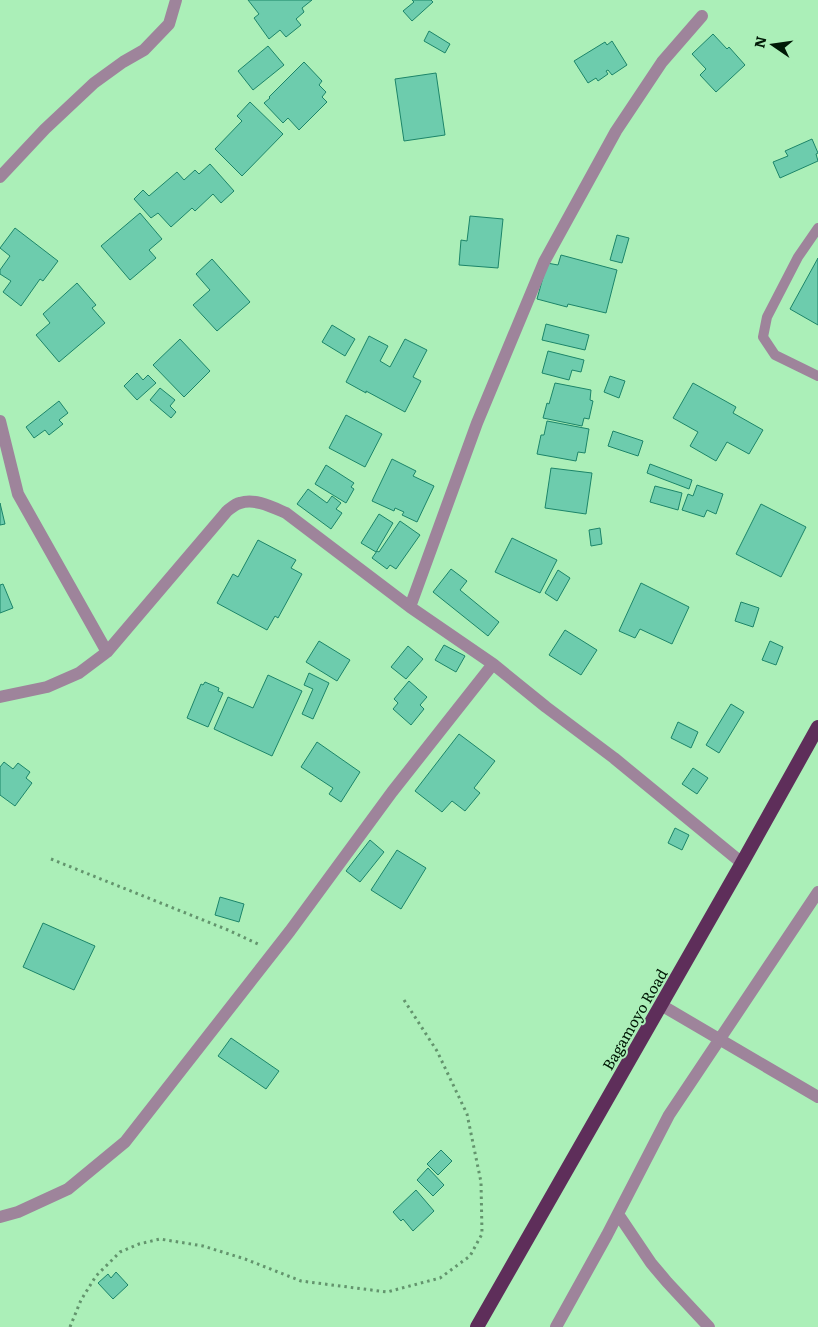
<svg xmlns="http://www.w3.org/2000/svg" width="818" height="1327" font-family="Literata,serif">
	<style>
		.building { fill: #6dccad; stroke: #1c8569 }
		.lines { fill: none; stroke-linecap: round; stroke-linejoin: round }
		.path { stroke: #63946d; stroke-width: 3; stroke-dasharray: 2.5 4; stroke-linecap: butt }
		.service { stroke: #9e849b; stroke-width: 10 }
		.minor { stroke: #9e849b; stroke-width: 12 }
		.trunk { stroke: #5e2e5a; stroke-width: 14 }
		.labels { text-anchor: middle; dominant-baseline: central; stroke-width: 4; stroke-linejoin: round; paint-order: stroke }
		.street-label { font-size: 15px; fill: #001906; stroke: #abefb8 }
	</style>
	<rect width="100%" height="100%" fill="#abefb8"/>
	<!-- building -->
	<path class="building" d="M248,0H312L302,8L304,12L296,19L301,25L286,37L280,30L269,39L254,18L259,14Z
		M412,0H431L433,2L412,21L403,11L414,2Z
		M429,31L450,44L445,53L424,41Z
		M713,34L727,49L729,47L745,65L716,92L700,75L706,69L692,54Z
		M612,41L627,65L612,75L608,70L606,71L608,74L598,81L596,78L588,83L574,61L605,42L607,45Z
		M268,46L284,65L253,90L238,71Z
		M304,62L322,81L319,85L326,92L322,97L327,102L299,130L288,118L283,123L264,103L270,98L269,97Z
		M436,73L445,135L404,141L395,79Z
		M250,102L283,134L242,176L215,149L242,121L237,116Z
		M812,139L818,153L816,154L818,161L780,178L773,162L788,156L785,151Z
		M210,164L234,191L221,203L213,194L195,211L192,208L171,227L158,213L151,218L134,199L143,190L149,196L177,172L184,180L195,170L199,174Z
		M140,213L162,239L149,250L156,258L130,280L101,246Z
		M470,216L503,219L498,268L459,265L461,240L467,241Z
		M15,228L58,261L43,281L40,279L21,306L3,292L11,281L0,274V270L10,256L0,248Z
		M617,235L629,238L622,263L610,260Z
		M561,255L617,270L606,313L568,304L567,307L537,299L547,263L558,265Z
		M818,258V325L790,309Z
		M212,259L250,302L217,331L193,305L210,290L196,274Z
		M77,283L96,305L92,308L105,323L59,362L36,335L50,323L43,314Z
		M546,324L589,335L585,350L542,340Z
		M332,325L355,339L345,356L322,342Z
		M369,336L388,346L380,361L390,367L405,339L427,350L413,377L421,381L405,412L366,391V393L346,382Z
		M180,339L210,371L184,397L153,365Z
		M548,351L584,360L581,372L572,370L569,380L542,373Z
		M137,373L143,380L148,375L156,383L137,400L124,386Z
		M610,376L625,381L619,398L604,392Z
		M555,383L591,390L590,400L593,401L589,419L584,418L582,426L543,418L547,403L549,404Z
		M693,383L736,407L733,413L763,430L749,454L727,442L716,461L690,446L698,432L673,418Z
		M160,388L175,400L170,406L176,412L171,418L150,400Z
		M59,401L68,413L59,420L63,424L49,435L45,430L34,438L26,427Z
		M346,415L382,434L365,467L329,448Z
		M547,421L589,429L585,453L578,452L576,461L537,454L541,435H544Z
		M613,431L643,441L638,456L608,446Z
		M392,459L416,471L413,476L434,486L417,522L402,515L404,512L395,508L394,511L372,501Z
		M650,464L692,480L689,489L647,473Z
		M326,465L354,483L351,487L354,489L346,503L315,484Z
		M551,468L592,473L586,514L545,508Z
		M697,485L723,494L716,514L707,510L704,517L682,510L688,494L693,496Z
		M655,486L682,493L678,510L650,502Z
		M308,489L327,503L332,496L341,503L336,509L342,513L331,529L297,504Z
		M0,503L5,524L0,525Z
		M761,504L806,527L781,577L736,554Z
		M379,514L393,523L376,552L361,543Z
		M400,521L420,535L396,569L390,565L387,569L372,558L377,551L379,552Z
		M600,528L602,544L591,546L589,530Z
		M512,538L557,560L540,593L495,572Z
		M258,540L296,560L291,568L302,574L278,618L275,616L267,630L217,603L233,574L238,577Z
		M451,569L467,581L460,590L499,622L488,636L433,592Z
		M558,570L570,578L557,601L545,593Z
		M641,583L689,607L672,644L640,629L635,638L619,631Z
		M3,584L13,608L0,613V585Z
		M741,602L759,608L753,627L735,621Z
		M565,630L597,650L581,675L549,655Z
		M319,641L350,660L337,681L306,662Z
		M770,641L783,647L776,665L762,660Z
		M444,645L465,656L456,672L435,660Z
		M408,646L423,659L406,679L391,667Z
		M309,673L329,683L313,719L302,714L313,689L304,685Z
		M268,675L302,691L272,756L214,729L228,697L253,708Z
		M409,681L427,697L420,705L424,709L411,725L393,709L398,703L394,699Z
		M205,682L219,688L218,691L223,693L208,727L187,718L201,684L203,685Z
		M731,704L744,712L719,753L706,745Z
		M678,722L698,732L691,748L671,738Z
		M459,734L495,761L474,788L480,793L465,811L452,801L442,812L415,791Z
		M317,742L360,772L341,802L329,794L333,788L301,767Z
		M4,762L13,769L18,763L30,772L26,778L32,783L15,806L0,795V767Z
		M693,768L708,778L697,794L682,784Z
		M675,828L689,835L682,850L668,843Z
		M370,840L384,852L360,882L346,871Z
		M397,850L426,868L401,909L371,890Z
		M220,897L244,904L239,922L215,915Z
		M43,923L95,946L74,990L23,967Z
		M231,1038L279,1071L266,1089L218,1056Z
		M441,1150L452,1161L438,1175L427,1164Z
		M428,1168L444,1185L433,1196L417,1180Z
		M416,1190L434,1211L413,1231L403,1219L401,1221L393,1212Z
		M116,1272L128,1285L113,1299L98,1283L108,1274L111,1278Z"/>
	<g class="lines">
		<!-- path -->
		<path class="path" d="M51,859L228,930L258,944
			M70,1327L81,1300L96,1276L120,1252L139,1244L160,1239L203,1246L245,1259L301,1281L387,1292L440,1278L470,1256L482,1234L481,1182L467,1114L437,1051L404,1000"/>
		<!-- service -->
		<path class="service" d="M818,228L798,257L767,317L763,337L775,355L818,376"/>
		<!-- minor -->
		<path class="minor" d="M0,177L45,129L94,83L123,62L144,50L169,24L176,0
			M0,421L18,494L107,652
			M410,607L477,423L544,262L616,131L662,62L702,16
			M0,697L47,687L79,673L107,652L227,511C231,508 235,504 240,503C255,498 272,507 286,513L410,607L493,664L546,707L614,758L742,863
			M661,1005L818,1097
			M618,1214L651,1263L667,1282L709,1327
			M0,1217L18,1212L68,1189L125,1142L290,931L392,792L493,664
			M556,1327L607,1235L669,1115L818,892"/>
		<!-- trunk -->
		<path class="trunk" d="M477,1327L742,863L818,727"/>
	</g>
	<g class="labels">
		<!-- street labels -->
		<g class="street-label">
			<text transform="translate(634 1019) rotate(-60)">Bagamoyo Road</text>
		</g>
	</g>
	<!-- north arrow -->
	<g transform="translate(773 45) rotate(283)" stroke="#abefb8" stroke-width="4" paint-order="stroke">
	<path d="M0-4L9 19L0 12L-9 19Z" fill="#001906"/>
	<text y="-8" font-size="14" font-weight="bold" text-anchor="middle" fill="#001906">N</text>
	</g>
</svg>
